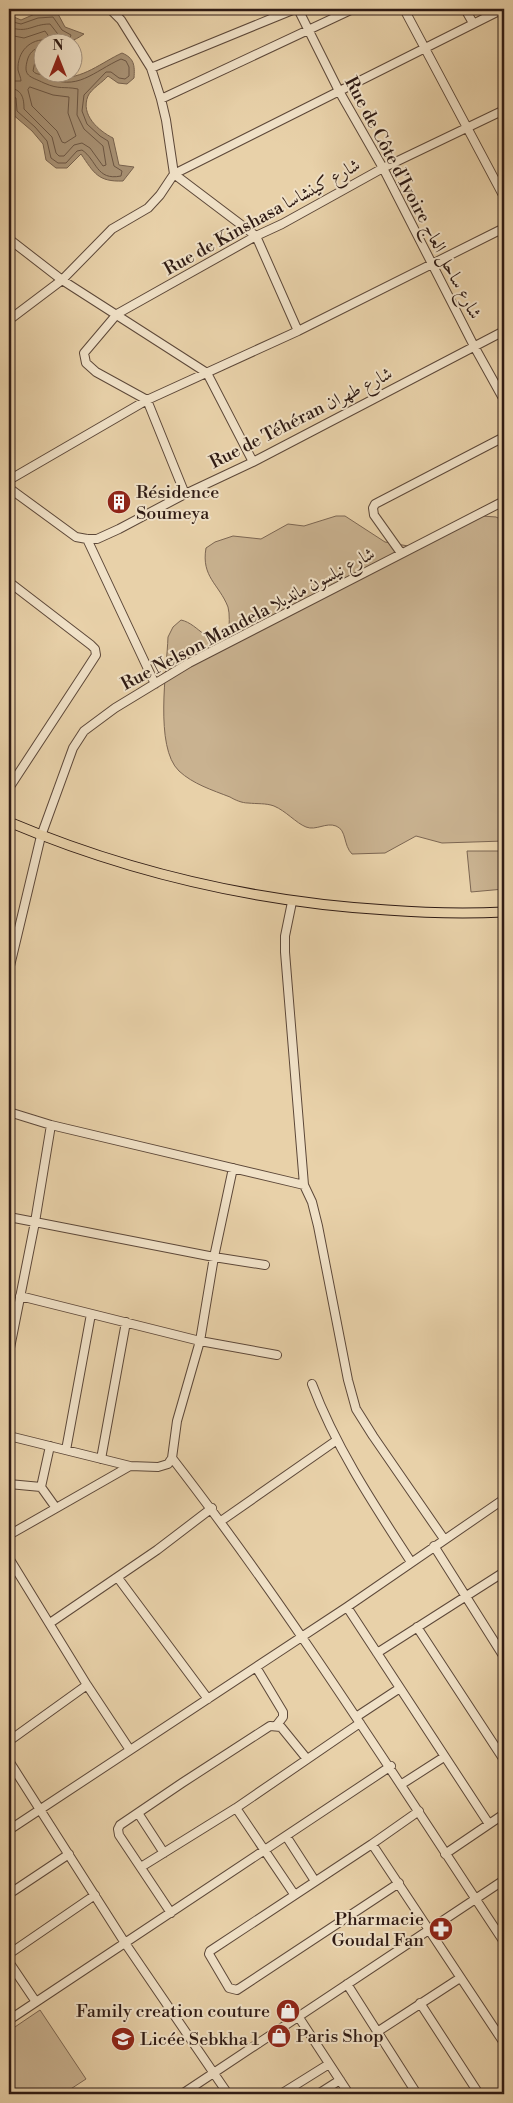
<svg xmlns="http://www.w3.org/2000/svg" width="513" height="2103" font-family="'Libre Bodoni',Amiri,serif">
	<style>
		.green { fill: #c9b290; stroke: #7c6652 }
		.water { fill: #a99376; stroke: #78634f }
		.lines { fill: none; stroke-linecap: round; stroke-linejoin: round }
		.shore { stroke: #6c5745; stroke-width: 1 }
		.minor-casing { stroke: #5d4839; stroke-width: 10 }
		.major-casing { stroke: #2f1b14; stroke-width: 11 }
		.minor { stroke: #f0e1c7; stroke-width: 8 }
		.major { stroke: #e8d1a9; stroke-width: 9 }
		.labels { text-anchor: middle; dominant-baseline: central; stroke-width: 4; stroke-linejoin: round; paint-order: stroke }
		.street-label { font-size: 18px; fill: #2f1b14; stroke: #f0e1c7 }
		.poi-label { font-size: 18px; fill: #2f1b14; stroke: #f0e1c7; text-anchor: start }
	</style>
	<rect width="100%" height="100%" fill="#e8d1a9"/>
	<filter id="stains"><feTurbulence type="fractalNoise" baseFrequency=".004" numOctaves="4"/><feColorMatrix values="0 0 0 0 .2 0 0 0 0 .09 0 0 0 0 .02 0 0 0 .5 -.17"/></filter>
	<radialGradient id="worn" r=".72"><stop offset=".6" stop-color="#630" stop-opacity="0"/><stop offset="1" stop-color="#630" stop-opacity=".3"/></radialGradient>
	<!-- green -->
	<path class="green" d="M336,516H345L385,542L414,547L428,544L482,516L496,517L504,521V841L442,843L416,836L385,853L352,854C343,845 347,830 336,826C326,822 316,831 306,827C296,823 286,811 274,806C266,803 257,804 248,803C242,803 235,800 230,797C212,790 193,784 179,771C154,747 167,669 168,637L173,627L181,620C200,624 207,649 229,632C229,625 230,614 228,607C219,584 201,577 206,548L215,542L233,536L261,539L288,524L304,526Z
		M467,851H504V889L471,892Z
		M40,2010L86,2079L63,2094H9V2031Z"/>
	<!-- water -->
	<path class="water" d="M57,12L65,27L84,34C74,41 63,46 50,41L42,42V52L37,69C43,72 51,76 59,77C82,80 102,62 122,53C134,58 135,65 134,78L127,84L118,83L108,76C103,82 91,89 88,96C80,115 99,131 113,138L119,165L134,167L123,181C98,182 94,173 81,154L67,168H56L46,160L43,144L32,131L11,113L13,101L9,99V15L21,20L37,13Z"/>
	<g class="lines">
		<!-- shore -->
		<path class="shore" d="M9,21L21,24L38,18L53,17L62,30L71,35L68,42
			M9,27C28,34 32,24 50,24L61,38V42
			M9,35L24,38L45,31L50,38L48,40C30,38 17,52 18,70C19,74 21,78 21,81H9
			M30,87L53,95L69,97L68,113L76,136L65,143L62,142L57,131L32,106L28,90Z
			M9,88C22,89 24,98 24,109L52,137L56,153L59,156H64L74,145L82,143L90,148L103,166L106,165L103,146L84,129L77,115L78,89C63,86 60,90 44,83C30,76 22,77 28,58C31,51 35,48 42,47
			M9,95L16,98L17,111L35,127L47,141L51,158L58,163H66L77,151L82,150C97,160 96,181 121,176L122,171L114,166L108,141L100,136L87,124L82,111L84,95L106,72H111L119,78L125,79L129,76V67L126,61L121,59C94,71 76,93 46,76C42,73 37,76 33,71L36,57L42,53"/>
		<!-- minor casing -->
		<g class="minor-casing">
			<path id="minor" d="M298,9L339,91L383,168L474,346L504,400
				M404,9L504,197
				M465,9L473,23
				M151,68L295,9
				M161,99L353,9
				M9,239L62,280L207,373L253,462
				M9,320L62,280L112,229L148,208L160,195L174,174L166,120L161,99L151,68L121,20L110,9
				M298,331L256,236L174,174L503,9
				M9,480L147,400L298,331L504,228
				M9,488L76,537L87,539H97L119,529L185,494L253,462L504,331
				M185,494L147,400L96,372L86,363L84,353L117,314L256,236L282,224L383,168L504,110
				M87,539L155,684
				M401,553L374,515L373,508L375,504L504,437
				M9,582L91,645L95,649L96,655L85,672L9,788
				M292,902L285,936V952L304,1185L312,1202L318,1226L348,1380L356,1409L373,1436L444,1539
				M9,970L41,836L73,748L84,731L115,708L189,663L504,501
				M9,1112L51,1125L304,1185
				M51,1125L35,1222L214,1257L265,1265
				M9,1217L35,1222L9,1353
				M20,1296L200,1341L277,1355
				M312,1384C336,1448 374,1505 411,1562
				M9,1436L130,1466
				M66,1450L91,1314
				M172,1458L177,1421L200,1341L214,1257L233,1168
				M101,1459L126,1322
				M9,1484L41,1487L56,1508
				M41,1487L50,1446
				M221,1521L337,1440
				M9,1535L130,1466L158,1467L168,1464L172,1458C292,1613 396,1779 504,1942
				M434,1546L504,1657
				M9,1558L87,1685L130,1750
				M118,1578L208,1699
				M347,1607L489,1824
				M50,1623L157,1550L212,1508
				M417,1627L504,1760
				M377,1653L504,1572
				M256,1667L283,1712V1717L276,1726
				M356,1717L400,1688
				M9,1741L87,1685
				M9,1761L125,1943L228,2094
				M402,1784L444,1757
				M236,1808L294,1894
				M138,1813L164,1853
				M9,1830L347,1607L504,1499
				M286,1836L315,1881
				M372,1844L419,1811
				M445,1854L504,1814
				M141,1867L236,1808L360,1723
				M399,1883L237,1990L229,1988L209,1954L210,1951L372,1844L504,2043
				M9,1894L69,1854
				M171,1913L119,1835L118,1829L120,1825L182,1783L270,1726L281,1727L307,1759
				M9,1954L95,1895
				M9,1962L36,2002
				M347,1984L417,2094
				M420,2003L479,2094
				M298,2016L349,2094
				M9,2020L391,1766
				M377,2032L460,1978
				M182,2094L504,1880
				M281,2094L329,2064
				M318,2094L340,2080"/>
		</g>
		<!-- major casing -->
		<g class="major-casing">
			<path id="major" d="M9,822C130,873 255,902 387,910C426,913 465,914 504,912"/>
		</g>
		<!-- minor -->
		<use href="#minor" class="minor"/>
		<!-- major -->
		<use href="#major" class="major"/>
	</g>
	<!-- icons -->
	<defs>
		<g id="building-disc" transform="scale(1.25)"><circle r="9.5" fill="#8f2418" stroke="#f0e1c7"/><path d="M-4-6H4V6H1V3H-1V6H-4ZM-2.5-4.3h1.7v1.8h-1.7ZM.8-4.3h1.7v1.8H.8ZM-2.5-1h1.7V.8h-1.7ZM.8-1h1.7V.8H.8Z" fill="#fff"/></g>
		<g id="pharmacy-disc" transform="scale(1.25)"><circle r="9.5" fill="#8f2418" stroke="#f0e1c7"/><path d="M-2-6h4v4h4v4h-4v4h-4v-4h-4v-4h4Z" fill="#fff"/></g>
		<g id="shop-disc" transform="scale(1.25)"><circle r="9.5" fill="#8f2418" stroke="#f0e1c7"/><path d="M-5-2.5h2.3a2.7 3.5 0 0 1 5.4 0H5L5.5 6h-11ZM-1.5-2.5h3a1.5 2.3 0 0 0-3 0Z" fill="#fff"/></g>
		<g id="school-disc" transform="scale(1.25)"><circle r="9.5" fill="#8f2418" stroke="#f0e1c7"/><path d="M0-5L7-2L0 1L-7-2ZM-4 1L0 2.5L4 1V4Q0 6-4 4Z" fill="#fff"/></g>
	</defs>
	<g fill-rule="evenodd">
		<use href="#building-disc" x="119" y="502"/>
		<use href="#pharmacy-disc" x="441" y="1929"/>
		<use href="#shop-disc" x="288" y="2011"/>
		<use href="#shop-disc" x="279" y="2036"/>
		<use href="#school-disc" x="123" y="2039"/>
	</g>
	<g class="labels">
		<!-- street labels -->
		<g class="street-label">
			<text transform="translate(413 198) rotate(62)">Rue de Côte d'Ivoire شارع ساحل العاج</text>
			<text transform="translate(262 217) rotate(-29)">Rue de Kinshasa شارع كينشاسا</text>
			<text transform="translate(301 418) rotate(-27)">Rue de Téhéran شارع طهران</text>
			<text transform="translate(248 619) rotate(-28)">Rue Nelson Mandela شارع نيلسون مانديلا</text>
		</g>
		<!-- poi labels -->
		<g class="poi-label">
			<text x="136" y="492">Résidence<tspan x="136" dy="21">Soumeya</tspan></text>
			<text x="424" y="1919" text-anchor="end">Pharmacie<tspan x="424" dy="21">Goudal Fan</tspan></text>
			<text x="270" y="2011" text-anchor="end">Family creation couture</text>
			<text x="296" y="2036">Paris Shop</text>
			<text x="140" y="2039">Licée Sebkha 1</text>
		</g>
	</g>
	<!-- margin -->
	<rect width="513" height="2103" fill="none" stroke="#e8d1a9" stroke-width="30"/>
	<rect x="10" y="10" width="493" height="2083" fill="none" stroke="#2f1b14" stroke-width="2.5"/>
	<rect x="15" y="15" width="483" height="2073" fill="none" stroke="#2f1b14"/>
	<!-- north arrow -->
	<g transform="translate(58 58)"><circle r="24" fill="#f0e1c7" stroke="#a3927f"/>
	<path d="M0-4L9 19L0 12L-9 19Z" fill="#8f2418"/>
	<text y="-8" font-size="14" font-weight="bold" text-anchor="middle" fill="#2f1b14">N</text>
	</g>
	<rect width="100%" height="100%" filter="url(#stains)"/>
	<rect width="100%" height="100%" fill="url(#worn)"/>
</svg>
